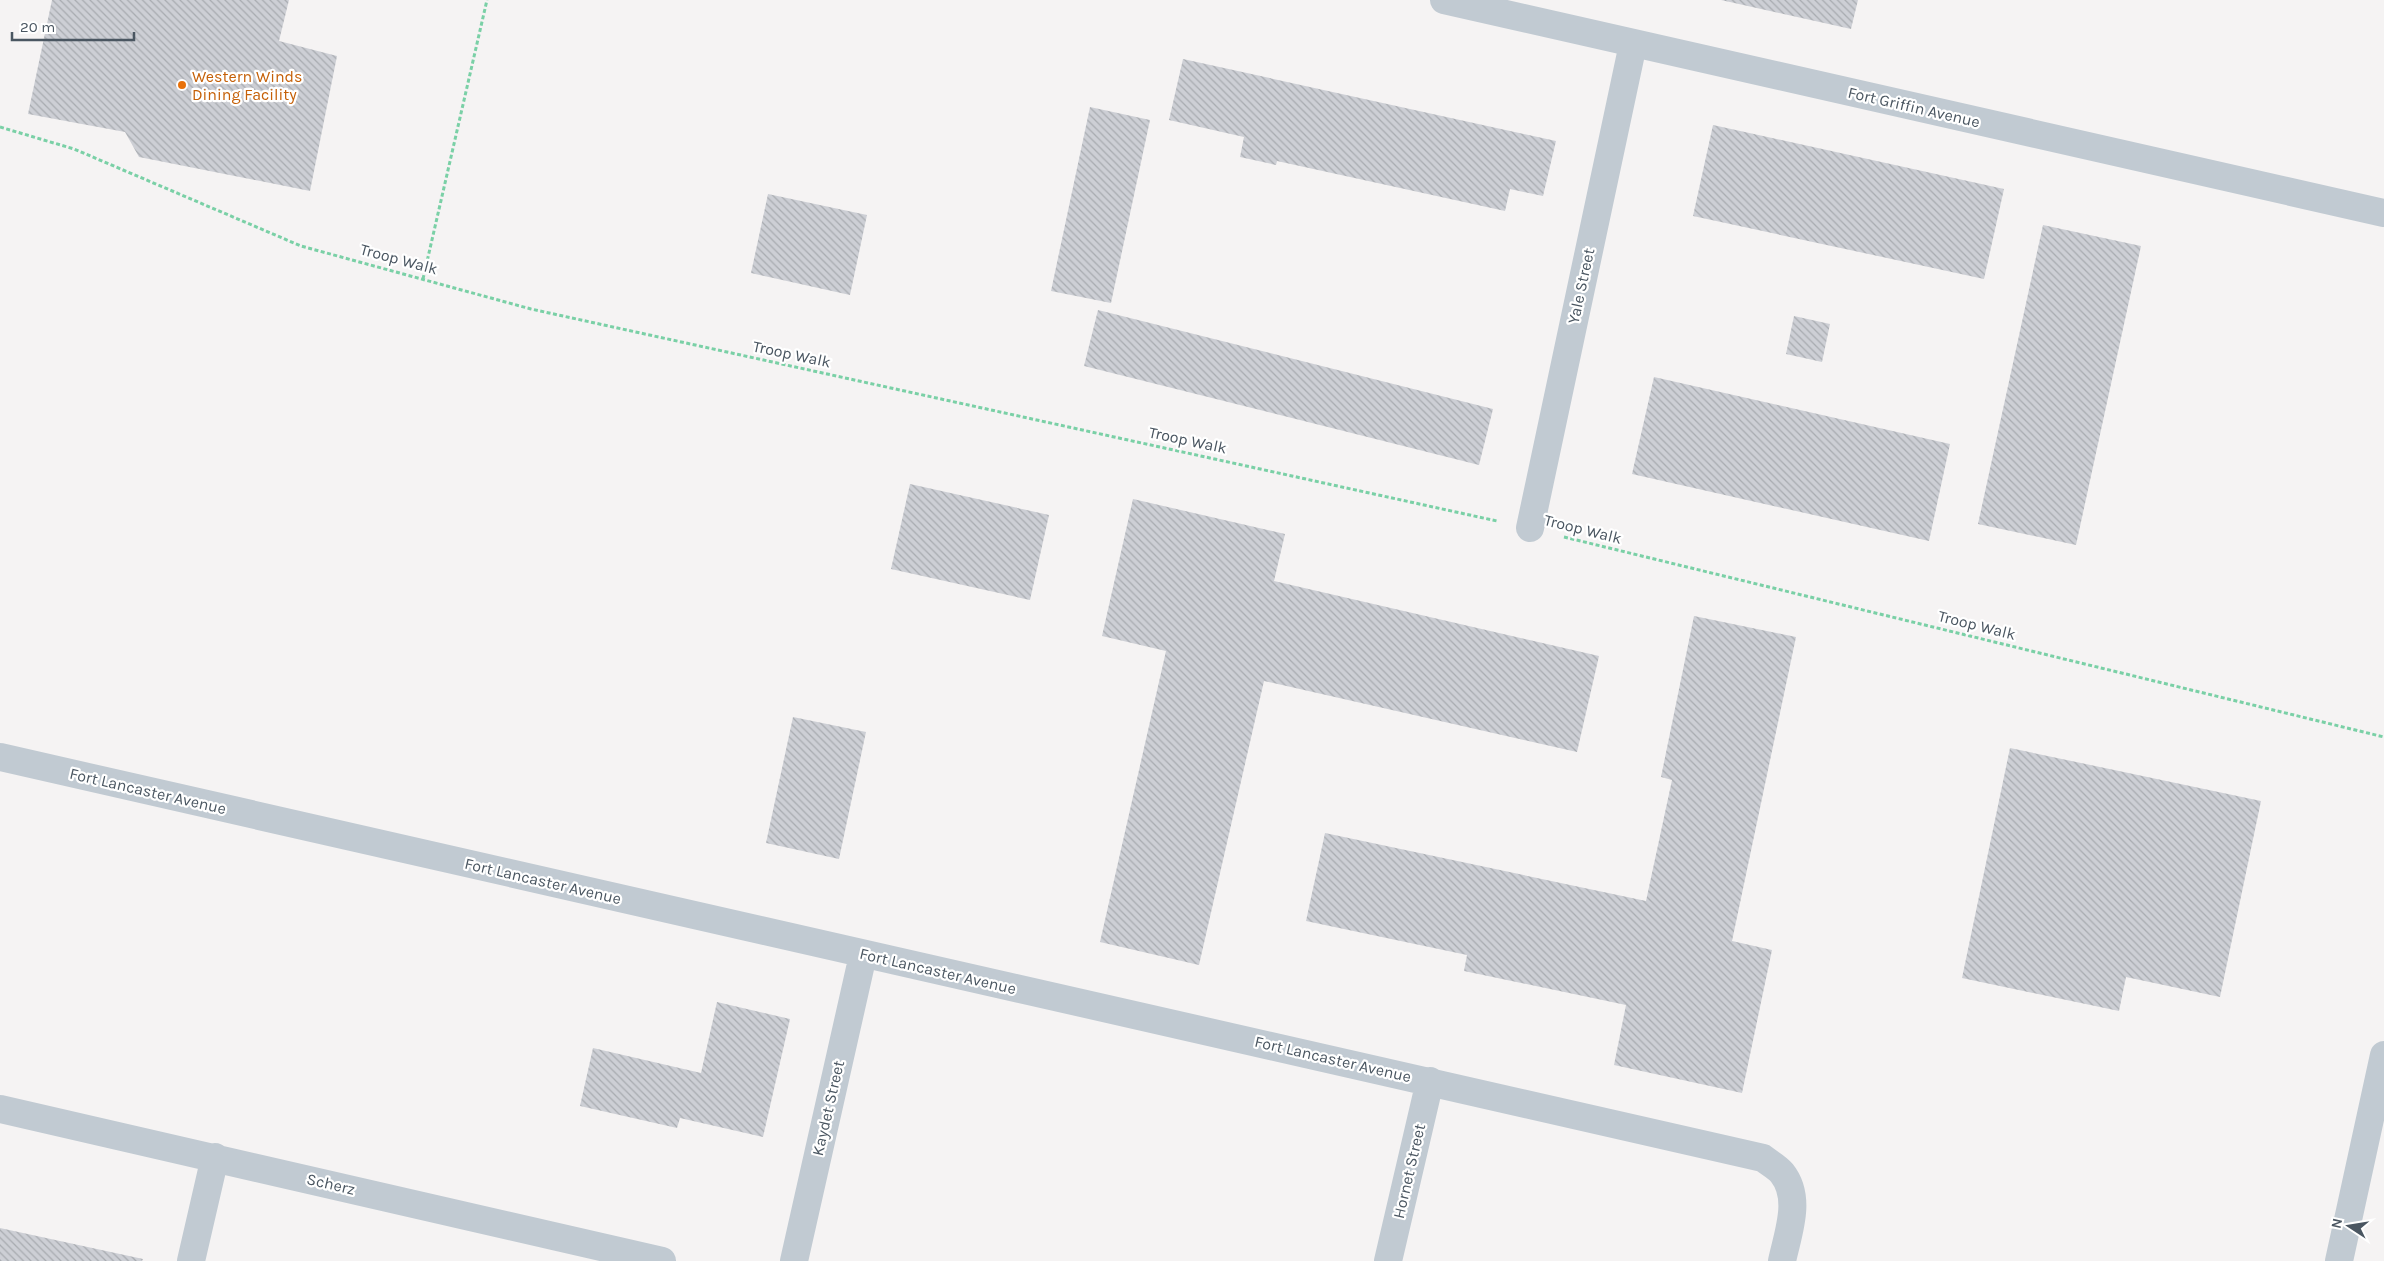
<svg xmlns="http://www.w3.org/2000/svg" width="2384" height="1261" font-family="Karla,sans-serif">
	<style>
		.building { fill: url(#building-back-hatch) }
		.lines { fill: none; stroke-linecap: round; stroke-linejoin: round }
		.path { stroke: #7ad0a6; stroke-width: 3; stroke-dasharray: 4 2.5; stroke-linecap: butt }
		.street { stroke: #c1cad2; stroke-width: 28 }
		.food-dot { fill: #e8710a; stroke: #fff; stroke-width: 2 }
		.labels { text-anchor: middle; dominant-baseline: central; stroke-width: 4.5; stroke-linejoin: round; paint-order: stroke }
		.food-label { font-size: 16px; fill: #c56008; stroke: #fff; text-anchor: start }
		.street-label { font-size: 16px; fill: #4a5661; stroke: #fff }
	</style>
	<defs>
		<pattern id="building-back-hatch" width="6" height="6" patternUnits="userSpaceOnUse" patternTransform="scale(1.25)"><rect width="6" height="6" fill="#cdcfd5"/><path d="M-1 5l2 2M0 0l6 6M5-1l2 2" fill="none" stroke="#a8abb0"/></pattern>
	</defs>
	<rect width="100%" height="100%" fill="#f5f3f3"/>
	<!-- building -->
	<path class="building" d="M52,0H289L279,41L337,56L310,191L139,157L125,132L28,114Z
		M1721,0H1858L1851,29Z
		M1183,59L1556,141L1543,196L1510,189L1505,211L1277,161L1276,165L1240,157L1244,137L1169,120Z
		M1090,107L1150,120L1111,303L1051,291Z
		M1713,125L2004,189L1984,279L1693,216Z
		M768,194L867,215L850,295L751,273Z
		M2043,225L2141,246L2076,545L1978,524Z
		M1098,310L1493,409L1479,465L1084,366Z
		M1794,316L1830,324L1822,362L1786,354Z
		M1654,377L1950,444L1929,541L1632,474Z
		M910,484L1049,515L1030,600L891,569Z
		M1133,499L1285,534L1274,581L1599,656L1577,752L1264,681L1199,965L1100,942L1166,651L1102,636Z
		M1694,616L1796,637L1732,941L1772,950L1742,1093L1614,1065L1626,1005L1464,971L1467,955L1306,921L1325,833L1646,901L1672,780L1661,777Z
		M793,717L866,732L839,859L766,843Z
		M2010,748L2261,801L2220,997L2126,977L2119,1011L1962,978Z
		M717,1002L790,1019L763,1137L680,1118L677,1128L580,1106L593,1048L701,1073Z
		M0,1228L143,1259L142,1261H0Z"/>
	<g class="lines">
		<!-- path -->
		<path class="path" d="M0,127L74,149L301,246L531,309L1497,521
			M423,279L487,0
			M1564,537L2384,737"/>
		<!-- street -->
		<path class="street" d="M1444,0L2384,213
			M1530,528L1633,44
			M0,757L1763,1158C1769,1163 1777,1167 1782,1173C1802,1198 1788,1233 1782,1261
			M0,1109L662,1261
			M191,1261L215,1157
			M794,1261L863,955
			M1388,1261L1430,1081
			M2339,1261L2384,1055"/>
	</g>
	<!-- markers -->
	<circle class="food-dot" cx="182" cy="85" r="5"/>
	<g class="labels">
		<!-- food labels -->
		<g class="food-label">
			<text x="192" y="76">Western Winds<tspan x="192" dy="18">Dining Facility</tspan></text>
		</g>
		<!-- street labels -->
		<g class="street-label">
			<text transform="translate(1914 107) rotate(13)">Fort Griffin Avenue</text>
			<text transform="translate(399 259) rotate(15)">Troop Walk</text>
			<text transform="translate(1581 286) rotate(-78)">Yale Street</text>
			<text transform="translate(792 354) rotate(12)">Troop Walk</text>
			<text transform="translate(1188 440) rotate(12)">Troop Walk</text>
			<text transform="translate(1583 529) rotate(14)">Troop Walk</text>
			<text transform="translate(1977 625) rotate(14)">Troop Walk</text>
			<text transform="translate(148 791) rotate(13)">Fort Lancaster Avenue</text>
			<text transform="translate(543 881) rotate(13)">Fort Lancaster Avenue</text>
			<text transform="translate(938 971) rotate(13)">Fort Lancaster Avenue</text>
			<text transform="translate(1333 1059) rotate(13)">Fort Lancaster Avenue</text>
			<text transform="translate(828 1108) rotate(-77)">Kaydet Street</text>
			<text transform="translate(1409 1171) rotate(-77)">Hornet Street</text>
			<text transform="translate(331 1184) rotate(13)">Scherz</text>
		</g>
	</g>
	<!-- north arrow -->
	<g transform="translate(2349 1226) rotate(282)" stroke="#ffffff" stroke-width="4" paint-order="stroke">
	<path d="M0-4L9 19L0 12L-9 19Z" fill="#4a5661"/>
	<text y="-8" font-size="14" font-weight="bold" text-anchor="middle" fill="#4a5661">N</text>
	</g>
	<!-- scale -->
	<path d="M12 32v8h122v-8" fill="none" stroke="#4a5661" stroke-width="2.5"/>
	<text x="20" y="32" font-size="15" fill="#4a5661" stroke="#ffffff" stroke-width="4" paint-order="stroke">20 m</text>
</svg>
